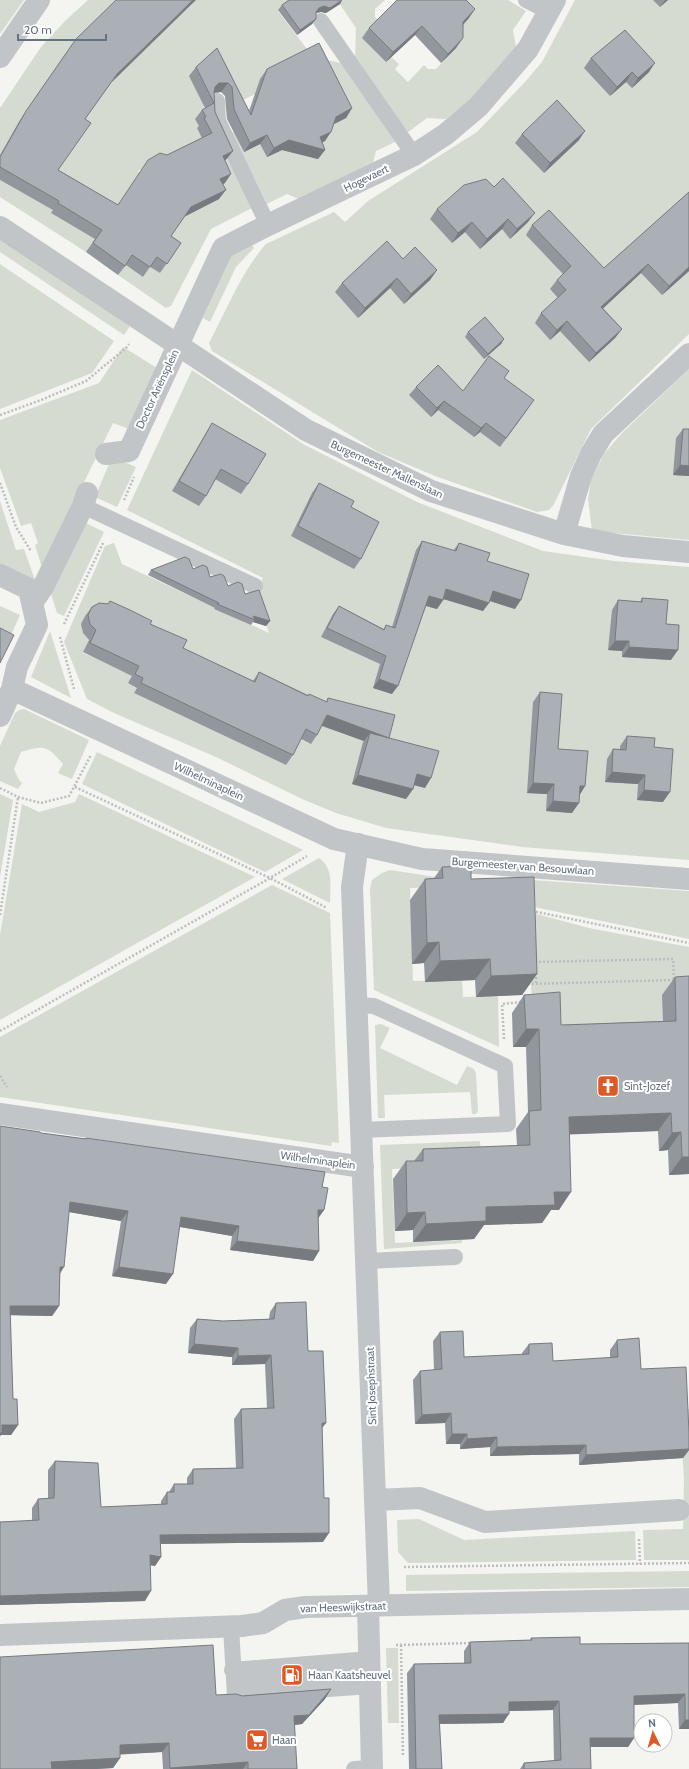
<svg xmlns="http://www.w3.org/2000/svg" width="689" height="1769" font-family="Cabin,sans-serif">
	<style>
		.green { fill: #d5dbd1; fill-rule: evenodd }
		.lines { fill: none; stroke-linecap: round; stroke-linejoin: round }
		.path { stroke: #bbbdbf; stroke-width: 2.5; stroke-dasharray: 2 2; stroke-linecap: butt }
		.service { stroke: #c2c5c8; stroke-width: 16 }
		.minor { stroke: #c2c5c8; stroke-width: 22 }
		.tertiary { stroke: #c2c5c8; stroke-width: 22 }
		.wall { fill: #92979d }
		.shaded-wall { fill: #777b7f }
		.building { fill: #aab0b6; stroke: #777b7f }
		.labels { text-anchor: middle; dominant-baseline: central; stroke-width: 4; stroke-linejoin: round; paint-order: stroke }
		.street-label { font-size: 11px; fill: #647281; stroke: #fff }
		.poi-label { font-size: 11px; fill: #647281; stroke: #fff; text-anchor: start }
	</style>
	<rect width="100%" height="100%" fill="#f4f4f0"/>
	<!-- green -->
	<path class="green" d="M0,0H24L0,34Z
		M88,0H152L60,63L30,105L0,155V108L41,47L65,21Z
		M188,0H292L278,11L313,57L341,63L397,141L376,151L373,163L299,199L287,194L267,204L233,135V101L211,57L203,104L206,114L199,127L205,143L154,163L138,171L156,196L229,159L252,208L211,229L171,306L166,308L118,275L125,264L143,277L150,267L160,273L174,252L93,243L86,252L0,197V180L25,194L68,121L111,83L192,4ZM261,91L327,134L324,141L298,154L289,147L265,138L239,102Z
		M337,0H385L375,9V17L379,21L389,55L399,64L395,69L408,82L424,65L428,69H436L446,58L441,0H508L526,11L513,30L516,47L475,96L446,119L427,118L407,133L355,61L356,28Z
		M575,0H689V334L591,429L553,506L549,510L537,512L435,476L378,452L212,351L209,343C226,311 242,271 266,244L334,212L345,222L368,201L477,132L525,82L542,62Z
		M0,239L130,326L124,335L0,252Z
		M251,243L254,248L236,267L210,322L203,318L232,254Z
		M0,264L114,341L92,373L0,409Z
		M123,347L157,368L129,429L113,423L42,568L35,545L38,543L31,523L21,526L0,468V420L99,383Z
		M689,369V540L592,531L588,499L591,480L604,454L622,433Z
		M192,370L303,444L417,502L543,551L614,561L689,567V860L522,847L386,828L336,813L302,799L216,757L114,713L87,699L64,642L105,546L114,543L122,564L269,633L255,594L263,578L127,510ZM85,616L310,744L299,739L286,765L134,693L137,688L134,672L83,653L89,640C81,632 80,626 85,616Z
		M112,457L136,467L117,507L95,497Z
		M0,501L16,550L24,549L36,583L0,566Z
		M86,523L104,532L64,616L57,613L51,594Z
		M0,606L20,615L7,644L0,641Z
		M50,631L71,698L31,677Z
		M24,709L89,740L72,779L58,773L63,764C47,745 44,745 21,752L14,769L19,780L22,783L18,789L0,781V746L15,713L19,710Z
		M97,752L303,850L265,872L82,784Z
		M0,794L13,800L0,877Z
		M79,794L255,877L0,1020V935L22,804L39,812L75,802Z
		M319,858C334,868 330,886 330,903L282,879Z
		M390,870L469,882L471,886L410,888L413,981L462,980L463,997L498,996L499,1047L374,990L370,889L372,880L382,873Z
		M532,880L689,891V939L534,907Z
		M272,885L330,913L339,1143L332,1142L331,1146L0,1097V1037Z
		M533,913L589,928L689,947V994L664,1039L548,1043L532,1011L531,984Z
		M381,1024L390,1028L380,1048L457,1085L467,1066L474,1069L476,1074L478,1111L476,1114H472L470,1092L384,1095L385,1118H378L375,1025Z
		M480,1141L482,1165L392,1169L395,1243L462,1240V1243L384,1249L380,1145Z
		M680,1409H689V1560H644L643,1530L683,1529L684,1480Z
		M419,1519L464,1540L635,1531L636,1560L408,1563L398,1552L397,1520Z
		M689,1571V1587L406,1591V1575Z
		M386,1648H398L399,1723H388Z"/>
	<g class="lines">
		<!-- path -->
		<path class="path" d="M0,415L41,400L86,381L126,348L129,344
			M0,483L16,527L31,551
			M124,500L134,477
			M64,624L104,541
			M60,637L74,689
			M75,787L270,878L327,908
			M0,788L18,797L41,803L69,796L91,755
			M532,911L689,943
			M0,915L18,797
			M535,962L673,959L674,980
			M536,973V984
			M528,984L674,980
			M0,1031L270,878L307,856
			M504,1039L502,1004L522,1002
			M0,1076L7,1087
			M639,1539L640,1564
			M404,1567L689,1563
			M396,1645L471,1643
			M401,1645L403,1756"/>
		<!-- service -->
		<path class="service" d="M526,0L549,12
			M321,21L414,155
			M217,101L218,121L268,225
			M83,506L255,586
			M356,1005L374,1006L505,1066L508,1124L361,1130
			M366,1261L455,1257
			M231,1627L235,1696L370,1686
			M232,1670L370,1659
			M234,1682L370,1673
			M354,1769L372,1768"/>
		<!-- minor -->
		<path class="minor" d="M0,57L39,0
			M0,227L306,430L431,491L564,534L623,546L689,552
			M106,454L129,451L223,248L268,225L414,155L446,134L479,106L528,49L555,0
			M564,534L581,476L591,454L603,434L689,354
			M0,575L29,589L37,625L17,667L12,689L0,716
			M32,603L43,587L83,506L87,493
			M12,689L334,839L422,859L689,879
			M358,844L352,887L379,1605
			M0,1114L363,1167
			M375,1500L420,1498L485,1522L679,1510
			M368,1606L372,1769"/>
		<!-- tertiary -->
		<path class="tertiary" d="M0,1635L242,1626L263,1623L285,1610L305,1607L689,1599"/>
	</g>
	<!-- wall -->
	<path class="wall" d="M289,0H342L340,4L326,13L321,12L316,13V19L312,24L297,35L278,10L282,5Z
		M653,0H668L660,7Z
		M469,18L463,25L456,48L441,63L415,35L386,62L362,38L369,28Z
		M76,39L111,83L85,119L58,170L118,205L167,155L202,138L197,128L199,126L195,119L202,110L205,108L189,76L196,67L217,48L249,111L260,79L267,69L352,108L346,118L334,124L325,141L322,142L325,150L318,159L282,150L267,157L260,144L244,152L227,119L225,96L221,92L214,93L215,112L226,160L225,161V183L223,184L219,199L185,216L171,236L181,243L160,273L150,267L143,277L126,265L118,275L86,252L95,239L51,213L53,210L0,180V155L20,120Z
		M591,58L649,72L632,88L626,82L610,96L584,68Z
		M522,134L579,140L544,173L515,143Z
		M689,192V271L662,295L641,273L603,308L622,329L615,338L589,362L560,331L550,340L535,323L541,313L558,298L550,289L557,280L563,274L526,235L532,225L604,268Z
		M437,209L528,222L510,239L502,229L480,249L465,232L452,243L430,219Z
		M403,259L437,270L430,280L404,304L390,288L358,318L335,292L342,283Z
		M468,332L504,339L501,344L484,359L465,337Z
		M504,378L528,409L500,447L480,432L474,437L438,410L431,417L409,395L416,387L463,391Z
		M212,423L248,484L241,494L215,479L206,496L199,506L172,491L206,433Z
		M683,429H689V476L673,475L676,438Z
		M319,483L351,507L361,559L354,569L291,536L312,493Z
		M422,541L453,551L459,543L487,561L515,609L490,601L483,611L444,599L437,609L426,606L392,694L373,688L380,664L321,637L333,614L339,606L384,629L386,625L392,627L416,550Z
		M193,569L245,594L270,621L266,626L253,622L251,625L214,609L215,608L148,575L151,570Z
		M642,598L666,624L671,660L622,657V651L608,650L612,610L618,600L640,602Z
		M110,601L150,624L183,648L253,681L259,672L308,695L309,694L326,702L328,698L389,738L425,788L414,785L413,789L406,799L352,784L363,742L364,741L322,726L317,735L311,744L301,739L293,755L286,765L134,693L137,688L128,683L132,676L83,652L89,640L83,633L81,624L85,616L92,607L108,604Z
		M540,692L558,749L585,786L580,794L572,813L546,811L547,794L527,793L533,702Z
		M627,736L654,747L663,802L637,800L638,784L605,782L607,759L613,749H620V746Z
		M442,867L471,879L537,974L522,995L476,997L475,980L425,982L424,963L412,964L410,900L425,879L434,878Z
		M675,977L689,1174L669,1175L668,1150L659,1151L658,1131L569,1134L559,1210H551L542,1223L484,1225L474,1239L413,1242V1230L395,1231L393,1179L406,1161H414L423,1149L517,1146L516,1129L528,1112L526,1047H513L512,1013L524,995L561,1025L663,1021L662,995Z
		M0,1126L41,1133L85,1139L86,1138L322,1187L324,1210L318,1218L319,1251L313,1261L230,1250L232,1236L180,1227L166,1284L112,1276L121,1221L69,1212L60,1274L59,1306L52,1316L10,1315L13,1399L18,1425L11,1435H1L0,1436Z
		M276,1303L308,1351L322,1428L323,1542L161,1544V1557L155,1566L150,1565L145,1601L0,1605V1522L32,1521V1508L38,1499L48,1498V1470L55,1461L101,1507L161,1505V1501L167,1492H169L174,1484H187V1478L193,1469L236,1468L234,1419L241,1409L267,1408L265,1364L232,1365V1357L188,1353L190,1328L197,1319L223,1321L269,1319L270,1312Z
		M440,1332L464,1357L522,1355V1353L529,1344L553,1361L610,1358V1350L617,1340L641,1369L689,1450L683,1458L579,1465V1454L490,1456V1447L460,1449V1444H446L445,1423L415,1424L413,1380L420,1371L434,1370L433,1341Z
		M531,1638L580,1644L689,1643V1729H679L678,1703L634,1705V1738L628,1747H590L591,1769H520L524,1763L554,1761L553,1710L509,1711L503,1723L439,1724L442,1769H409L407,1673L414,1664L464,1663V1651L470,1642L530,1640Z
		M331,1689L325,1699L302,1724L294,1725L297,1769H163L162,1752L120,1754V1758L113,1768L96,1769H0L216,1695L242,1696Z"/>
	<!-- shaded-wall -->
	<path class="shaded-wall" d="M193,0H196L111,83L117,74Z
		M342,0L340,4L326,13L321,12L315,13L319,8Z
		M665,0H668L660,7Z
		M475,9L469,18L456,32L463,22Z
		M316,19L312,24L297,35L300,30Z
		M422,26L415,35L386,62L393,52Z
		M463,38L456,48L441,63L448,54Z
		M655,63L649,72L632,88L638,78Z
		M632,72L626,82L610,96L617,87Z
		M219,83H228L221,92L212,93L215,87Z
		M352,108L346,118L330,126L336,117Z
		M585,131L579,140L544,173L550,163Z
		M331,132L325,141L313,147L320,137Z
		M267,135L260,144L244,152L250,143Z
		M289,140L325,150L318,159L282,150L267,157L274,148Z
		M233,151L226,160L216,165L223,156Z
		M231,174L225,183L214,189L220,179Z
		M226,190L219,199L184,217L191,207Z
		M535,213L528,222L510,239L517,229Z
		M508,219L502,229L480,249L487,239Z
		M472,222L465,232L452,243L458,233Z
		M648,264L641,273L595,316L601,307Z
		M689,267V271L662,295L669,286Z
		M437,270L430,280L404,304L411,294Z
		M397,278L390,288L358,318L365,308Z
		M567,321L560,331L550,340L557,330Z
		M622,329L615,338L589,362L596,353Z
		M504,339L501,344L484,359L488,354Z
		M444,401L438,410L431,417L437,408Z
		M486,423L480,432L474,437L481,428Z
		M680,465L689,466V476L673,475Z
		M446,589L489,603L483,611L440,598Z
		M493,591L521,600L515,609L487,600Z
		M429,596L443,600L437,609L423,605Z
		M253,616L270,621L266,626L253,622L255,620Z
		M615,641H629L622,651L608,650Z
		M629,647L678,650L671,660L622,657Z
		M379,679L398,686L392,694L373,688Z
		M327,715L389,738L382,747L370,733L364,741L320,725Z
		M612,772L645,775L638,784L605,782Z
		M417,774L431,778L425,788L410,784Z
		M358,775L413,789L406,799L352,784Z
		M533,783L554,784L547,794L527,793Z
		M580,786H585L579,796Z
		M644,790L670,792L663,802L637,800Z
		M553,801L579,803L572,813L546,811Z
		M439,942L424,963L412,964L427,943Z
		M490,959L475,980L425,982L440,961Z
		M537,974L522,995L476,997L491,976Z
		M526,1029H539L526,1047H513Z
		M671,1113L658,1131L556,1135L569,1117Z
		M681,1132L668,1150L659,1151L672,1133Z
		M682,1157H689V1174L669,1175Z
		M554,1192H571L559,1210H551L542,1223L484,1225L474,1239L413,1242L426,1224L486,1207Z
		M70,1202L128,1211L121,1221L63,1211Z
		M318,1210H324L317,1220Z
		M425,1212L413,1230L395,1231L407,1213Z
		M181,1217L239,1226L232,1236L175,1226Z
		M237,1241L319,1251L313,1261L230,1250Z
		M60,1267H64L58,1277Z
		M119,1267L173,1274L166,1284L112,1276Z
		M10,1306H59L52,1316L3,1315Z
		M194,1344L238,1348L232,1357L188,1353Z
		M271,1355L265,1364L232,1365L238,1356Z
		M451,1413L445,1423L415,1424L422,1415Z
		M322,1423H326L319,1432Z
		M2,1425H18L11,1435H1L0,1436V1428Z
		M452,1434H467L460,1444H446Z
		M497,1437L490,1447L460,1449L467,1439Z
		M586,1445L579,1454L490,1456L497,1447Z
		M689,1449V1450L683,1458L579,1465L586,1455Z
		M329,1533L323,1542L154,1544L160,1535Z
		M150,1555L161,1557L155,1566L143,1564Z
		M151,1591L145,1601L0,1605V1596Z
		M331,1689L325,1699L302,1724L287,1726L294,1716Z
		M685,1694L678,1703L628,1705L634,1696Z
		M559,1701L553,1710L502,1711L509,1702Z
		M509,1714L503,1723L432,1724L439,1715Z
		M685,1720H689V1729H679Z
		M590,1738H634L628,1747H584Z
		M169,1743L162,1752L113,1755L120,1745Z
		M120,1758L113,1768L96,1769H47L51,1762Z
		M248,1762L243,1769H170V1768Z"/>
	<!-- building -->
	<path class="building" d="M116,0H193L117,74L85,119L91,123L58,170L118,205L148,160L160,153L167,155L212,133L204,118L206,117L202,110L214,103L196,67L217,48L251,115L267,69L319,43L352,108L336,117L331,132L320,137L325,150L289,140L274,148L267,135L250,143L234,109L232,87L228,83H219L215,87L214,92L215,112L233,151L223,156L231,174L220,179L226,190L191,207L171,236L181,243L167,264L157,257L150,267L132,255L125,266L93,243L102,230L58,203L59,201L0,167V157L26,111L76,39Z
		M289,0H342L330,8L324,6L319,8L316,12V19L300,30L282,5Z
		M397,0H466L475,9L463,22V38L448,54L422,26L393,52L369,28Z
		M625,30L655,63L638,78L632,72L617,87L591,58Z
		M557,100L585,131L550,163L522,134Z
		M503,178L535,213L517,229L508,219L487,239L472,222L458,233L437,209L464,185L486,179L494,187Z
		M689,192V267L669,286L648,264L601,307L622,329L596,353L567,321L557,330L541,313L566,290L557,280L571,266L532,225L549,210L604,268Z
		M387,241L403,259L415,247L437,270L411,294L397,278L365,308L342,283Z
		M485,317L504,339L488,354L468,332Z
		M489,356L509,371L504,378L534,400L506,438L486,423L481,428L444,401L437,408L416,387L438,365L463,391Z
		M212,423L266,454L248,484L221,469L206,496L179,481Z
		M683,429H689V466L680,465Z
		M319,483L354,501L351,507L379,522L361,559L298,526Z
		M422,541L456,551L459,543L490,553L487,561L529,574L521,600L493,591L489,603L446,589L443,600L429,596L398,686L379,679L386,656L327,628L339,606L384,630L386,625L395,628Z
		M185,557L189,559L193,569L203,565L207,567L210,577L221,574L224,576L228,586L238,582L242,584L245,594L259,590L270,621L253,616L255,620L217,604L219,603L151,570Z
		M642,598L668,600L666,624L679,625L678,650L629,647V641H615L618,600L642,602Z
		M110,601L130,610L152,621L150,624L187,640L183,648L255,682L259,672L308,696L309,694L327,702L328,698L395,715L389,738L327,715L317,735L306,729L293,755L141,683L143,678L135,674L139,666L90,643L96,630L90,624L88,615L92,607L99,603L108,604Z
		M0,628L14,635L0,663Z
		M540,692L562,694L558,749L588,751L585,786H580L579,803L553,801L554,784L533,783Z
		M370,733L439,751L431,778L417,774L413,789L358,775Z
		M627,736L655,738L654,747L673,749L670,792L644,790L645,775L612,772L613,749L626,750Z
		M471,866V879L534,877L537,974L491,976L490,959L440,961L439,942L427,943L425,879L443,878L442,867Z
		M689,976V1157H682L681,1132L672,1133L671,1113L569,1117L571,1192H554L555,1205L486,1207V1221L426,1224L425,1212L407,1213L406,1161H423V1149L530,1145L529,1111L541,1110L539,1029H526L524,995L560,992L561,1025L676,1021L675,977Z
		M0,1126L40,1132L41,1133L86,1139V1138L325,1172L322,1187L328,1188L324,1210H318L319,1251L237,1241L239,1226L181,1217L173,1274L119,1267L128,1211L70,1202L64,1267H60L59,1306H10L13,1399H17L18,1425H2V1433H0Z
		M306,1302L308,1351H323L326,1423H322L324,1498H329V1533L160,1535L161,1557L150,1555L151,1591L0,1596V1522L39,1520L38,1499L54,1498L55,1461L98,1463L101,1507L167,1504V1492H174V1484H193V1469L243,1468L241,1409L274,1408L271,1355L238,1356V1348L194,1344L197,1319L223,1321L274,1319L276,1303Z
		M463,1331L464,1357L529,1354V1344L552,1343L553,1361L618,1357L617,1340L639,1338L641,1369L686,1367L689,1433V1449L586,1455V1445L497,1447V1437L467,1439V1434H452L451,1413L422,1415L420,1371L442,1369L440,1332Z
		M580,1637V1644L689,1643V1720H685V1694L634,1696V1738H590L591,1769H524V1763L561,1760L559,1701L509,1702V1714L439,1715L442,1769H416L414,1664L471,1663L470,1642L532,1640L531,1638Z
		M213,1645L216,1695L236,1694L242,1696L331,1689L309,1715L294,1716L297,1769H248V1762L170,1768L169,1743L120,1745V1758L51,1762L52,1769H0V1657Z"/>
	<!-- icons -->
	<defs>
		<g id="church-square" transform="scale(1.15)"><rect x="-9" y="-9" width="18" height="18" rx="4" fill="#df5926" stroke="#fff"/><path d="M-1.2-6h2.4v3.5h3.3v2.4h-3.3V6h-2.4V-.1h-3.3v-2.4h3.3Z" fill="#fff"/></g>
		<g id="fuel-square" transform="scale(1.15)"><rect x="-9" y="-9" width="18" height="18" rx="4" fill="#df5926" stroke="#fff"/><path d="M-5.5-6h7V0h2V4h1.3V-2.5L3-4.5l.8-.8L6-3V5H2.5V1h-1V6h-7ZM-4.2-4.7v3.2H.2V-4.7Z" fill="#fff"/></g>
		<g id="supermarket-square" transform="scale(1.15)"><rect x="-9" y="-9" width="18" height="18" rx="4" fill="#df5926" stroke="#fff"/><path d="M-6-5.5h2.5l.6 2H6L4.5 2H-2.5L-4.4-4H-6ZM-1.5 3.2a1.3 1.3 0 1 0 .1 0ZM3 3.2a1.3 1.3 0 1 0 .1 0Z" fill="#fff"/></g>
	</defs>
	<g fill-rule="evenodd">
		<use href="#church-square" x="608" y="1086"/>
		<use href="#fuel-square" x="292" y="1675"/>
		<use href="#supermarket-square" x="257" y="1740"/>
	</g>
	<g class="labels">
		<!-- street labels -->
		<g class="street-label">
			<text transform="translate(366 178) rotate(-26)">Hogevaert</text>
			<text transform="translate(157 389) rotate(-65)">Doctor Ariënsplein</text>
			<text transform="translate(387 469) rotate(25)">Burgemeester Mallenslaan</text>
			<text transform="translate(209 781) rotate(25)">Wilhelminaplein</text>
			<text transform="translate(523 866) rotate(4)">Burgemeester van Besouwlaan</text>
			<text transform="translate(318 1160) rotate(8)">Wilhelminaplein</text>
			<text transform="translate(371 1386) rotate(-92)">Sint Josephstraat</text>
			<text transform="translate(343 1607) rotate(-2)">van Heeswijkstraat</text>
		</g>
		<!-- poi labels -->
		<g class="poi-label">
			<text x="624" y="1086">Sint-Jozef</text>
			<text x="308" y="1675">Haan Kaatsheuvel</text>
			<text x="272" y="1740">Haan</text>
		</g>
	</g>
	<!-- north arrow -->
	<g transform="translate(653 1733) rotate(355)"><circle r="19" fill="#ffffff" stroke="#c1c7cd"/>
	<path d="M0-3L7 15L0 10L-7 15Z" fill="#df5926"/>
	<text y="-6" font-size="11" font-weight="bold" text-anchor="middle" fill="#647281">N</text>
	</g>
	<!-- scale -->
	<path d="M18 34v6h88v-6" fill="none" stroke="#647281" stroke-width="2"/>
	<text x="24" y="34" font-size="12" fill="#647281" stroke="#ffffff" stroke-width="3" paint-order="stroke">20 m</text>
</svg>
